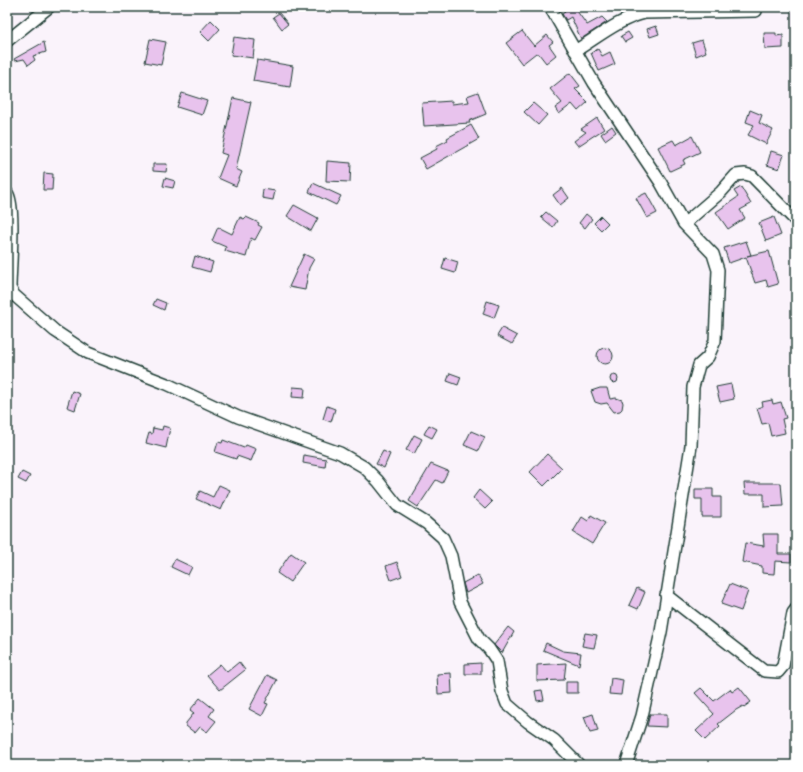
<svg xmlns="http://www.w3.org/2000/svg" width="803" height="772" font-family="'Gochi Hand',sans-serif">
	<style>
		.building { fill: #e8c3ed; stroke: #1f3d34 }
		.lines { fill: none; stroke-linecap: round; stroke-linejoin: round }
		.street-casing { stroke: #1f3d34; stroke-width: 14 }
		.street { stroke: #fff; stroke-width: 11 }
	</style>
	<rect width="100%" height="100%" fill="#faf3fb"/>
	<filter id="ink" filterUnits="userSpaceOnUse"><feTurbulence type="fractalNoise" baseFrequency=".025" numOctaves="2"/><feDisplacementMap in="SourceGraphic" scale="8" xChannelSelector="R" yChannelSelector="G"/><feConvolveMatrix kernelMatrix="1 2 1 2 8 2 1 2 1" color-interpolation-filters="sRGB"/></filter>
	<g filter="url(#ink)">
		<!-- building -->
		<path class="building" d="M561,7H574L587,25L602,17L607,22L581,39L571,17L566,20L562,14L565,12Z
			M279,13L288,24L282,29L273,17Z
			M211,20L220,29L209,41L200,32Z
			M656,26L659,34L650,37L647,29Z
			M522,31L534,46L547,35L553,42L549,45L556,55L546,63L539,54L536,53L522,64L506,43Z
			M628,32L632,38L625,42L621,36Z
			M764,33H776V36L783,35V48L765,49Z
			M234,37L255,40L253,58L231,55Z
			M150,39L166,42L161,65L145,62Z
			M702,40L706,52L696,56L692,43Z
			M44,42L46,52L33,56L35,60L28,65L24,59L15,61L14,59Z
			M598,49L602,56L610,52L615,64L599,71L591,53Z
			M257,60L293,66L290,87L253,81Z
			M570,73L580,86L575,89L588,102L578,111L572,104L559,114L555,108L562,103L550,89Z
			M478,92L486,114L469,121L470,123L424,126L422,103L452,101V104L469,102L467,96Z
			M182,93L207,101L202,115L177,107Z
			M233,98L251,102L236,169L242,172L236,186L218,178L227,155L221,153Z
			M533,103L547,115L538,125L524,112Z
			M750,110L762,115L759,123L773,130L766,144L748,135L754,125L746,122Z
			M597,118L604,129L578,146L574,141L586,132L581,129Z
			M471,125L479,139L426,169L420,158L437,149L436,146L448,140L447,138Z
			M612,126L616,132L605,140L601,134Z
			M692,136L700,152L683,160L685,164L670,171L658,147L673,140L676,145Z
			M771,151L784,155L779,169L767,165Z
			M327,161L351,163L350,182L326,181Z
			M153,164H167L166,172L153,171Z
			M44,173L53,174L52,190H43Z
			M165,178L175,181L173,188L163,186Z
			M313,183L341,196L336,205L309,192Z
			M741,187L751,204L740,210L745,218L728,229L716,212L738,197L734,191Z
			M562,188L569,198L560,205L553,195Z
			M263,189L275,191L273,200L262,198Z
			M646,193L657,213L647,218L636,198Z
			M294,205L318,218L311,231L287,216Z
			M546,212L557,221L553,227L541,217Z
			M586,214L592,219L585,228L579,223Z
			M601,216L608,223L601,230L594,223Z
			M240,217L244,219L246,217L259,223L258,225L262,227L255,240L251,238L246,257L225,251L226,247L212,241L218,227L232,234Z
			M774,217L781,235L766,241L759,223Z
			M746,241L751,255L747,256L769,251L778,284L768,287L766,280L755,283L746,257L729,263L724,248Z
			M304,254L314,259L309,268L305,290L289,287Z
			M195,256L213,262L210,272L192,267Z
			M445,258L458,262L455,273L442,269Z
			M156,299L166,303L164,310L153,305Z
			M487,301L499,305L494,318L483,314Z
			M502,328L517,336L512,344L497,336Z
			M597 356a8 8 0 1 1 16 0a8 8 0 1 1-16 0Z
			M450,373L461,377L458,385L447,381Z
			M610 379a4 4 0 1 1 8 0a4 4 0 1 1-8 0Z
			M731,384L734,399L720,402L716,387Z
			M293,387L305,388L304,398L292,397Z
			M600,388H607L610,399L616,398L622,400L623,403L622,409L620,411L614,412L607,403L601,404L595,402L591,391Z
			M72,391L80,394L75,410L67,407Z
			M772,400L773,404L781,402L786,418L782,419L785,433L771,436L768,423L762,424L757,408L763,406L762,402Z
			M327,406L335,409L331,422L323,419Z
			M429,425L437,429L432,438L424,434Z
			M163,426L170,428L166,448L146,443L149,433L152,434L153,428L162,430Z
			M471,431L485,437L478,451L464,445Z
			M414,435L422,439L414,454L406,450Z
			M223,440L244,448L246,445L256,449L251,461L237,456L236,459L215,452L218,442L222,443Z
			M383,451L390,454L384,468L376,464Z
			M547,454L562,468L544,486L530,472Z
			M304,455L326,459L325,467L303,463Z
			M431,464L448,471L442,483L436,480L418,507L409,501Z
			M22,472L30,476L26,483L18,479Z
			M744,483H781L783,506L764,507V494H745Z
			M219,485L230,490L221,510L196,499L200,491L213,497Z
			M695,489H713V497H721V517H702V499H695Z
			M479,490L492,502L485,509L473,498Z
			M591,515L605,523L592,544L573,532L582,517L588,521Z
			M763,534H778V554H791V562L775,561L774,574L762,573V566L742,562L745,543L764,546Z
			M291,553L304,562L290,582L277,573Z
			M175,559L192,567L188,575L171,567Z
			M397,562L402,576L391,580L386,566Z
			M478,575L483,584L466,593L463,583Z
			M730,584L748,591L741,611L721,604Z
			M637,588L645,592L638,609L629,605Z
			M508,627L514,632L502,653L494,645Z
			M585,633L597,635L594,648L582,646Z
			M546,643L563,651L581,653L579,665L543,650Z
			M239,662L245,670L220,690L207,675L220,664L227,672Z
			M481,663V674H465V664Z
			M566,663L564,680L537,681V665Z
			M451,673L452,693L438,694L437,674Z
			M267,675L277,680L265,703L268,704L262,716L249,709Z
			M611,678L623,680L621,695L609,694Z
			M566,682H578V693H566Z
			M739,687L751,702L744,707L743,706L736,710L718,724L720,726L705,740L696,731L714,714L695,693L701,688L714,701L730,689L732,692Z
			M542,690L544,700L537,701L535,691Z
			M200,698L214,709L209,716L216,721L207,732L200,727L195,733L186,726V723L194,713L190,710Z
			M593,714L598,731L590,733L584,717Z
			M650,714H667V727L647,726Z"/>
		<g class="lines">
			<!-- street casing -->
			<g class="street-casing">
				<path id="street" d="M550,7L594,83L661,183L684,224L713,254L718,270L715,341L708,357L699,365L693,387L691,446L661,632L642,716L626,765
					M7,41L49,7
					M575,51C598,37 619,19 645,13L756,11
					M7,193C16,204 10,270 10,288L14,295L55,331L88,353L167,384L238,417L340,453L364,467L378,481L397,505L426,523L443,538L451,556L460,602L479,639L489,649L497,661L502,691L507,704L528,722L554,740L579,765
					M684,224L721,192L736,175L745,174L752,176L796,221
					M666,595L764,671L778,672L783,666L793,613L796,609"/>
			</g>
			<!-- street -->
			<use href="#street" class="street"/>
		</g>
	</g>
	<!-- margin -->
	<rect width="803" height="772" fill="none" stroke="#fff" stroke-width="24"/>
	<rect x="12" y="12" width="779" height="748" fill="none" stroke="#1f3d34" stroke-width="1.5" filter="url(#ink)"/>
</svg>
